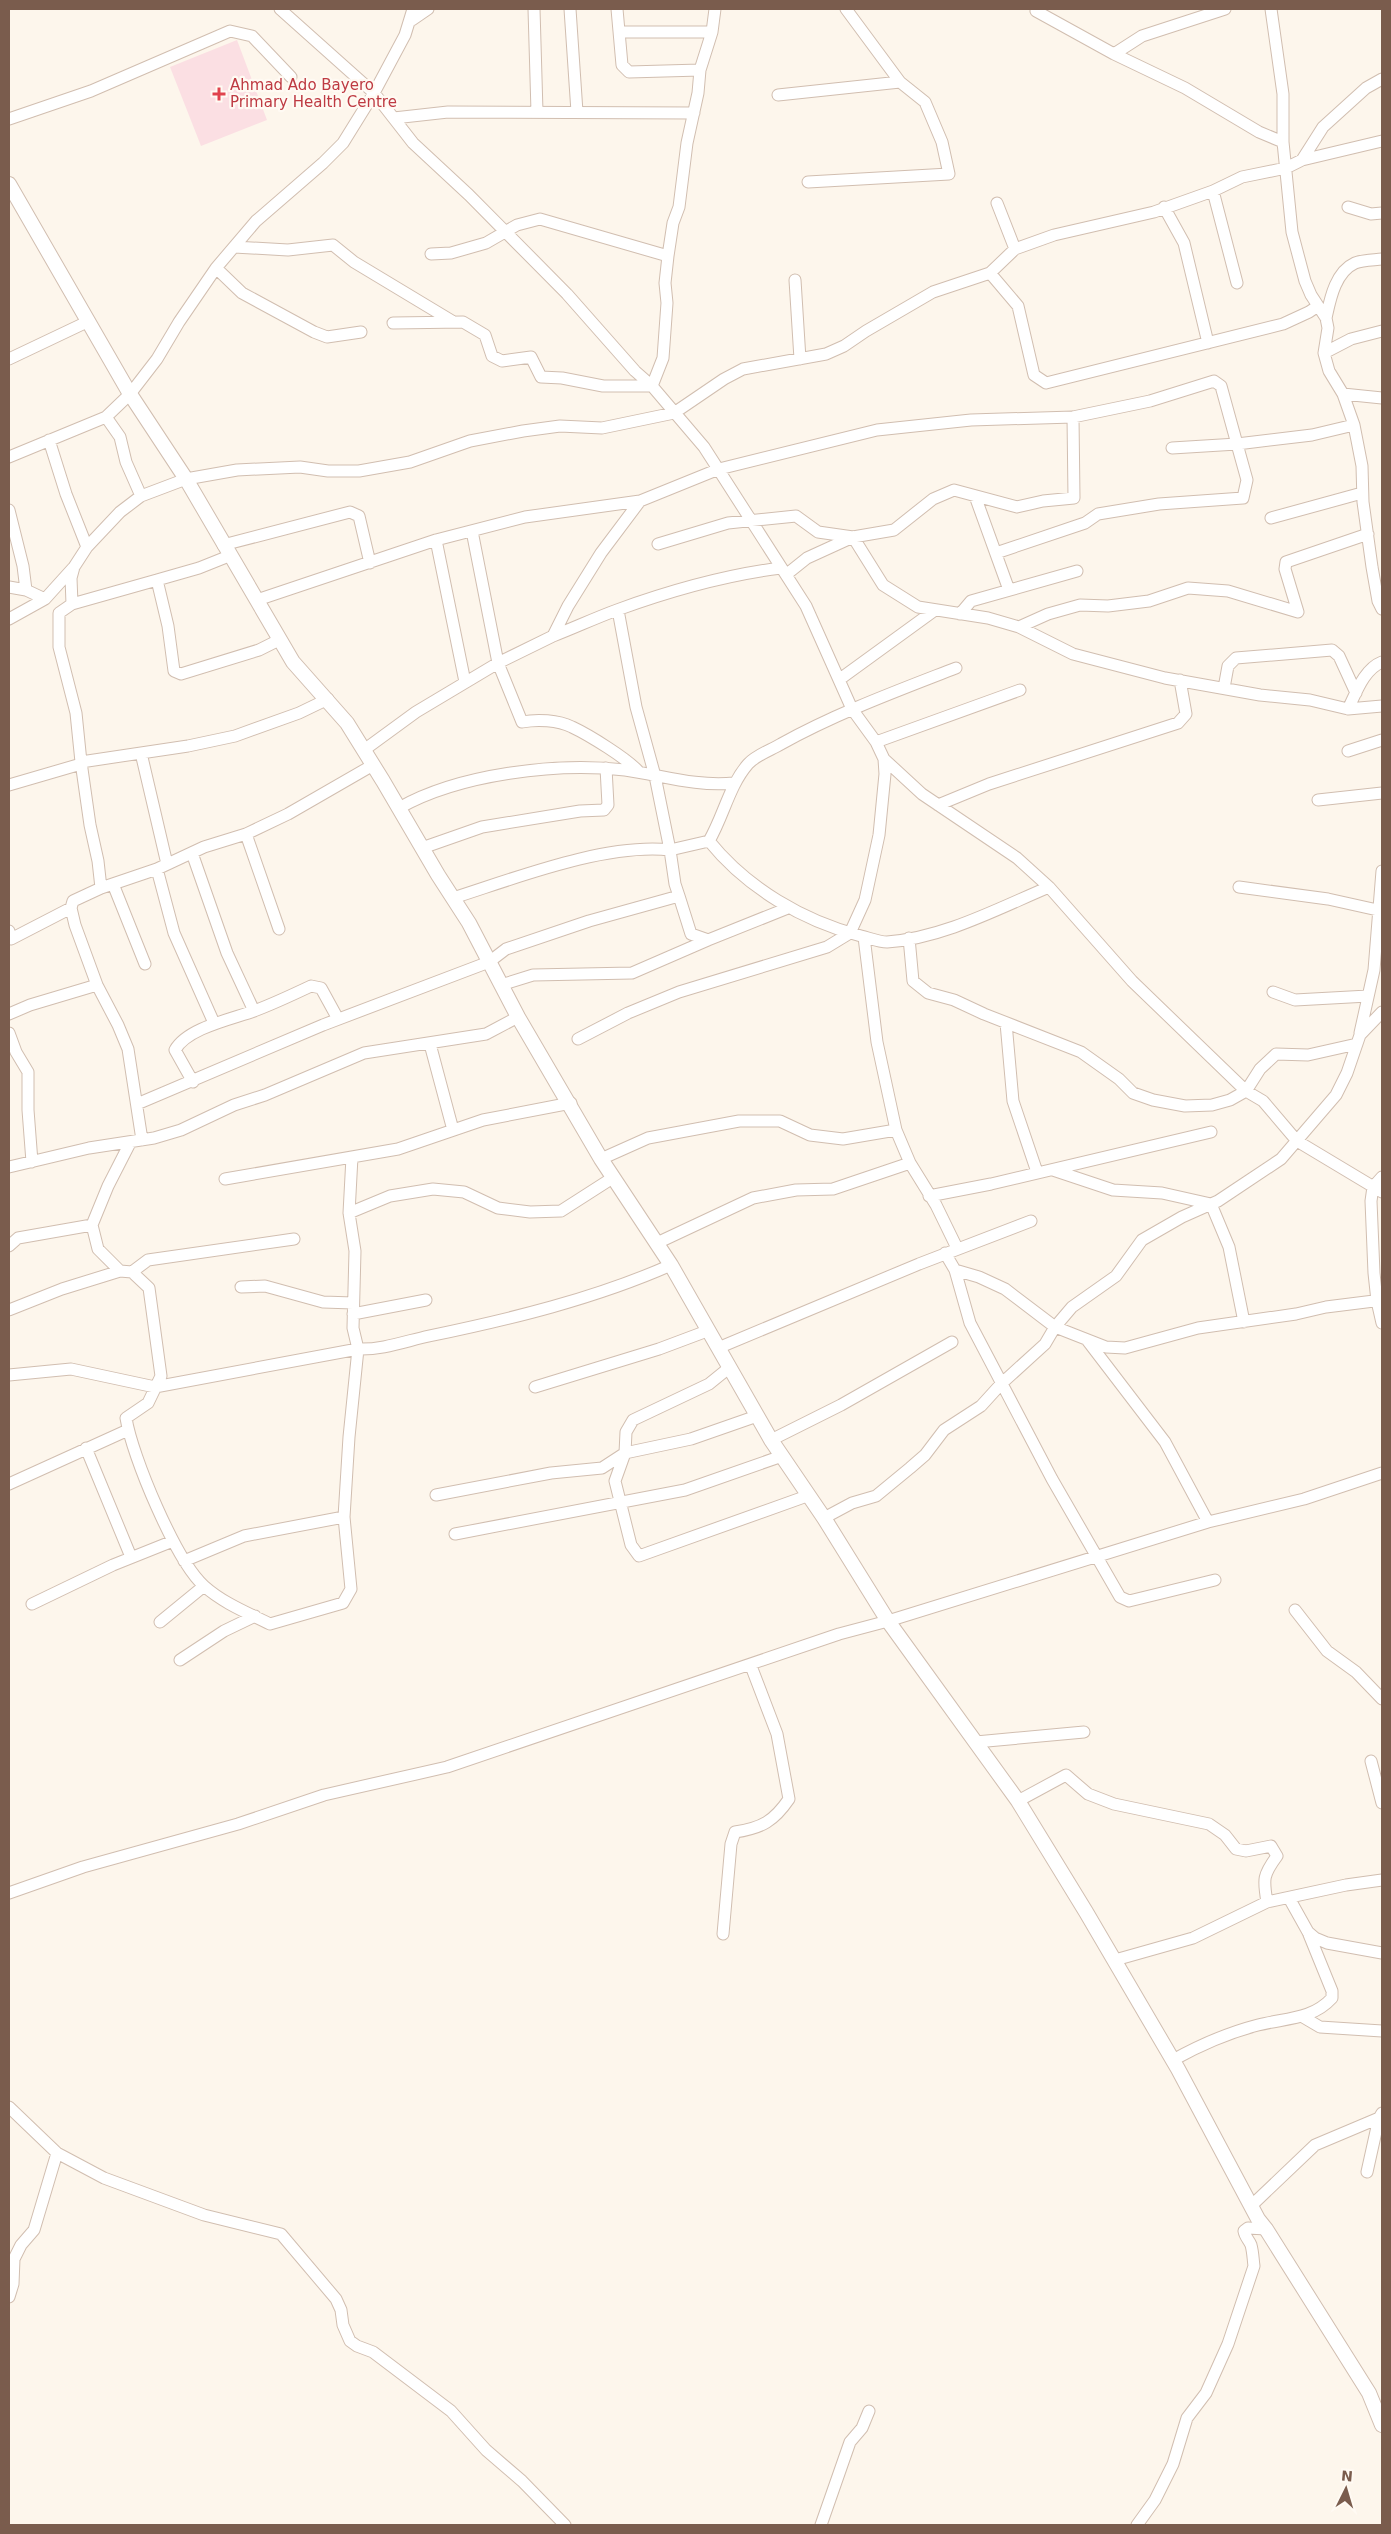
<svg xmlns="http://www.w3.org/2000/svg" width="1391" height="2534" font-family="'DejaVu Sans',sans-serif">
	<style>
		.medical { fill: #fbdfe3 }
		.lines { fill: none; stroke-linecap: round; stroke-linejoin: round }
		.minor-casing { stroke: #d1beb0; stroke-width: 13 }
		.tertiary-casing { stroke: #d1beb0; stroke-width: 16 }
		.minor { stroke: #fff; stroke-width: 11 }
		.tertiary { stroke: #fff; stroke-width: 14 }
		.health-dot { fill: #e0444e; stroke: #fffaf3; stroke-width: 2 }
		.labels { text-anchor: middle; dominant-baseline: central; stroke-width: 4.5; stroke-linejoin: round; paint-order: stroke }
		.health-label { font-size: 15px; fill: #be3a42; stroke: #fffaf3; text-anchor: start }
	</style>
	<rect width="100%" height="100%" fill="#fdf6ec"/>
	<!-- medical -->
	<path class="medical" d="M237,40L267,120L201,146L170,67Z"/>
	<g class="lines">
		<!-- minor casing -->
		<g class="minor-casing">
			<path id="minor" d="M280,9L374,93L413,143L469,195L567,294L635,371L652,386L704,447L806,606L852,709L876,742L884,759L885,774L879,835L865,900L850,933L827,947L679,992L628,1013L578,1039
				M534,9L537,112
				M570,9L577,112
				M617,9L622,65L629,72L700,70
				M1271,9L1283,94V142L1292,232L1305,281L1311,295L1326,318L1328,328L1324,353L1329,371L1343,394L1354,425L1362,466L1363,502L1372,567L1378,601L1382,609
				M1036,11L1114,54L1185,88L1259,132L1283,142
				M412,20L428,9
				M619,32H712
				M1114,54L1142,36L1225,9
				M778,95L900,82
				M394,118L448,112L694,113
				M9,119L91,91L230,31L252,36L291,77
				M1302,160L1323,127L1366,88L1382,79
				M808,182L949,174L942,142L925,102L900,82L846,9
				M1213,191L1237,283
				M997,203L1015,249
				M1164,207L1184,243L1208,343
				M1348,207L1371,214L1382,213
				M234,247L288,250L333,245L354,262L452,321
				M431,254L451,253L486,243L517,225L540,219L668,256
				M216,268L242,293L314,332L327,337L361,332
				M990,273L1018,306L1034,375L1046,383L1283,324L1309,312L1318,306
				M795,280L800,359
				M1326,318C1330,300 1335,272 1355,263C1362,260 1374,260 1382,259
				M393,323L463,322L485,335L492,356L502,361L531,357L541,377L562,378L603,386H652L663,358L667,303L665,283L668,256L673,223L679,207L687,143L698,93L700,70L712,32L715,9
				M1324,353L1351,339L1382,331
				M9,359L89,321
				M1343,394L1382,398
				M106,417L120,437L126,462L141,496
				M49,440L66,494L87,547
				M9,457L106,417L130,394L157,359L179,322L216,268L256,221L323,163L343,143L374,93L405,35L413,9
				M975,496L1009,590
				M9,510L23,566L26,590
				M1271,518L1362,493
				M472,531L498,663L522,722C537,719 558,720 572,727C589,735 628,759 639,772
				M436,540L465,682
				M658,544L728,523L796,516L818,532L853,537L894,530L933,499L954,490L1017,507L1043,501L1074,498L1073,417
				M223,545L350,512L359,516L370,563
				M996,553L1085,523L1098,514L1159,504L1243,498L1247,480L1237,444L1312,435L1354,425
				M229,556L199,568L157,580L168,626L174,671L181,674L259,650L279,640
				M787,574L807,558L853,537L883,585L918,607L988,618L1019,627L1073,654L1165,678L1260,695L1310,700L1348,709L1382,706
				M9,587L26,590L45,599
				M257,600L436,540L525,517L640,501
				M72,604L157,580
				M960,614L971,601L1077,571
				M9,619L45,599L73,568
				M1019,627L1048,614L1080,605L1108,606L1149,601L1188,588L1228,591L1298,612L1285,569L1286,562L1368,534
				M553,636C574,628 595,618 617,610C669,591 726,575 781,568
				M840,679L935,610
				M1224,688L1228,666L1236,658L1332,650L1339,656L1356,693
				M1348,709C1356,693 1364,669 1382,662
				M876,742L1020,690
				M364,750L416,712L498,663L553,636L568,606L601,553L640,501L719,469L877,430L971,420L1073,417L1150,401L1214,381L1221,386L1237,444L1172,448
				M1348,751L1382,740
				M141,753L167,864
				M884,759L922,794L1017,858L1049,887L1132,981L1246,1091L1263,1101L1297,1141L1382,1192
				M81,762L188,746L235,736L299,713L328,699
				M9,785L81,764
				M1318,800L1382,793
				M938,805L989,784L1178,723L1186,714L1180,680
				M399,808C459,774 557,762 625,770C661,775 696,787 734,783
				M246,834L279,929
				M709,841C747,888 803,921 861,936C869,938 879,942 887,942C943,938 997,909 1049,887
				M422,848L482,827L580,811L604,810L608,805L606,768
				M192,853L227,953L254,1011
				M157,869L174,933L214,1023
				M113,884L145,964
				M1239,887L1328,899L1382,911
				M101,888L98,861L90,825L81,762L76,713L59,647V613L72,604L71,578L74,567L87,547L120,512L141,496L186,479L237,470L300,467L328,471H359L410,462L470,441L523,431L560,426L602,428L674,413L724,379L743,369L826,354L844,346L866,331L933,292L990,273L1015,249L1054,235L1154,212L1213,191L1242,177L1286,168L1302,160L1382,141
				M679,896L691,934L708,940L788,908
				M453,898C516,878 605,843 670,850L655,776L636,707L618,610
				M9,931L11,939L71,908
				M864,937L877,1042L896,1130L910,1163L936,1205L957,1248
				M909,938L913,981L928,993L954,1000L984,1014L1081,1052L1119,1079L1133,1093L1153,1100L1185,1106L1212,1105L1230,1100L1246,1091L1260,1069L1276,1054L1308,1055L1357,1044
				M501,985L533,975L632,973L708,940
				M1273,992L1295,1000L1368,996
				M9,1014L30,1005L97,985
				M1006,1023L1013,1101L1037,1172
				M9,1033L16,1052L28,1072V1110L32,1162
				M1360,1033L1374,970L1382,871
				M430,1044L453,1130
				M193,1082L175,1050C187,1028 232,1019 254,1011C273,1004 292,995 311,986L321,988L338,1019
				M137,1104L323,1025L489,962L506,949L589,921L679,896L675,884L670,850L709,841C724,815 729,786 748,764C756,755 771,750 781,744C837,713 897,691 956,668
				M142,1140L128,1049L118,1025L97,985L75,925L71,908L73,901L101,888L157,869L204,847L246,834L288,814L373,765
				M130,1143L108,1186L92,1225L98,1249L120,1271L132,1272L149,1288L161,1376L148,1403L126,1418C132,1456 176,1561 204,1586C223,1603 248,1613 270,1624L343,1603L351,1589L344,1517
				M601,1159L648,1138L739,1121H780L810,1135L843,1139L896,1130
				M9,1167L89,1148L154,1138L181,1130L234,1105L265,1095L364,1053L486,1034L518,1017
				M1053,1170L1113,1190L1162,1193L1211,1204L1229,1247L1244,1322
				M1382,1177L1373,1187L1371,1201L1374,1273L1377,1301L1382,1323
				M225,1179L398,1149L483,1120L571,1103
				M929,1196L991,1184L1211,1132
				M349,1213L390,1196L433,1189L464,1192L498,1208L530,1212L561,1211L614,1177
				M657,1243L753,1198L796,1190L833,1189L910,1163
				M9,1246L18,1238L92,1225
				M945,1253L955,1270L979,1277L1005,1289L1055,1327L1106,1347L1125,1348L1198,1328L1296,1314L1326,1307L1382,1300
				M955,1270L970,1323L1052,1479L1120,1597L1129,1601L1215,1580
				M132,1272L148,1260L294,1239
				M241,1287L265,1286L323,1302L353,1303
				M9,1310L62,1289L120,1271
				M353,1314L426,1300
				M1087,1340L1165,1442L1208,1522
				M718,1348L919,1264L1031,1221
				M9,1375L71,1369L155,1387L358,1349C382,1350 406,1341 429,1336C511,1319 594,1299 671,1265
				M535,1387L659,1349L707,1331
				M757,1416L691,1439L625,1453L615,1481L631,1545L639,1556L807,1496
				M771,1440L841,1405L952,1342
				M86,1448L131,1557
				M9,1484L128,1430
				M436,1495L551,1473L602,1468L625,1453L626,1432L633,1420L709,1384L730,1367
				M824,1518L852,1503L876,1496L910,1468L925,1455L944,1430L981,1406L1001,1384L1045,1344L1055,1327L1072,1307L1116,1276L1142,1240L1182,1217L1218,1201L1281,1159L1336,1095L1347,1073L1360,1035L1382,1012
				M455,1534L685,1490L782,1456
				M184,1561L244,1536L344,1517L349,1437L358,1349L353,1328L355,1251L349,1213L352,1157
				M32,1604L113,1565L173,1541
				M1295,1610L1327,1651L1356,1672L1382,1699
				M160,1622L204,1586
				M180,1660L224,1631L255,1616
				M976,1742L1084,1732
				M1371,1761L1382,1803
				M1018,1801L1066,1775L1088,1794L1114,1804L1209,1824L1225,1835L1236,1849L1246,1851L1271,1846L1277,1856C1263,1875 1263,1879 1267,1902
				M9,1893L83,1867L238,1824L324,1795L447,1767L839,1634L888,1621L1208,1522L1304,1499L1382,1473
				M1308,1932L1315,1938L1327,1943L1382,1953
				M723,1934L731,1844L735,1832C762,1828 774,1821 789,1799L777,1734L751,1666
				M1115,1960L1193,1938L1267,1902L1346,1885L1382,1880
				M1303,2017L1320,2027L1382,2031
				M1173,2060C1200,2045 1227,2033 1258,2025C1285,2018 1312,2020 1332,1998V1991L1308,1932L1289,1898
				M9,2107L57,2153L104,2178L204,2215L281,2234L336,2299L341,2310L343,2325L350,2341L357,2346L373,2352L451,2411L486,2450L522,2481L565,2525
				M1367,2172L1379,2118
				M1251,2206L1315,2145L1379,2118L1382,2113
				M9,2297L13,2284L14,2259L21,2245L34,2230L57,2153
				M821,2525L850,2442L862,2428L869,2411
				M1137,2525L1155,2500L1173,2464L1187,2418L1206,2393L1228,2344L1254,2266C1253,2259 1253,2252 1251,2245C1249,2240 1245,2237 1244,2231L1248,2228L1266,2229"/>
		</g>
		<!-- tertiary casing -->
		<g class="tertiary-casing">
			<path id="tertiary" d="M9,184L130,394L186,479L293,662L347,723L383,781L438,875L469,923L518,1017L601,1159L671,1265L771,1440L824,1518L888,1621L1018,1801L1086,1912L1178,2069L1258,2219L1266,2229L1369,2393L1382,2425"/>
		</g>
		<!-- minor -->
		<use href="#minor" class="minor"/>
		<!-- tertiary -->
		<use href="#tertiary" class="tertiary"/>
	</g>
	<!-- markers -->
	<path class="health-dot" d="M216.5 86.5h5v5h5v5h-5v5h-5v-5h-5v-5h5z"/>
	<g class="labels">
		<!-- health labels -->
		<g class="health-label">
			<text x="230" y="85">Ahmad Ado Bayero<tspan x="230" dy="17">Primary Health Centre</tspan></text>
		</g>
	</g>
	<!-- border -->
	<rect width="1391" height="2534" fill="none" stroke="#7a5c4d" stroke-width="20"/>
	<!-- north arrow -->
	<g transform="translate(1346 2489) rotate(5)" stroke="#fffaf3" stroke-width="4" paint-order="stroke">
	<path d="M0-4L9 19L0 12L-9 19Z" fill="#7a5c4d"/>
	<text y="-8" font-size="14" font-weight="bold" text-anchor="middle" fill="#7a5c4d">N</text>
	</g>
</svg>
